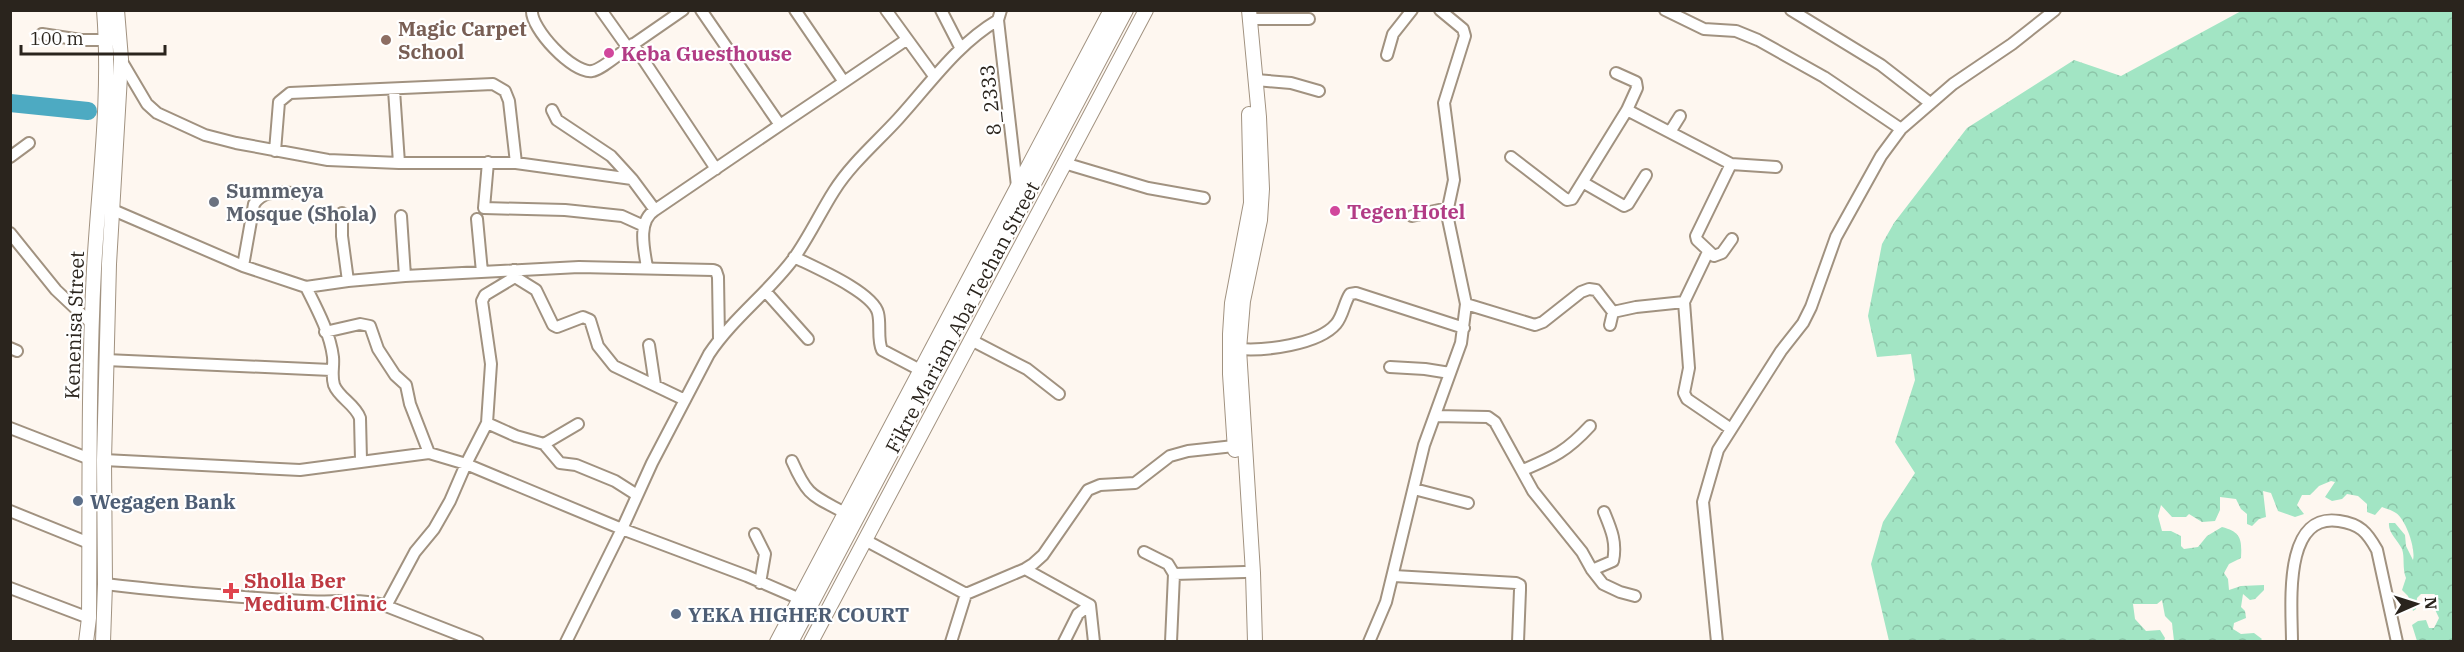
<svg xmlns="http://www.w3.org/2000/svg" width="2464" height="652" font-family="'IBM Plex Serif',serif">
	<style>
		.forest { fill: url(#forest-crowns) }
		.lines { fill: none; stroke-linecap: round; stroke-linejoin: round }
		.river { stroke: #4daac2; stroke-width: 18 }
		.minor-casing { stroke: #a19280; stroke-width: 14 }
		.major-casing { stroke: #a19280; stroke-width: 16 }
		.minor { stroke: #fff; stroke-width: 10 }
		.major { stroke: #fff; stroke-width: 14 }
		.education-dot { fill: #8d6e63; stroke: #fff; stroke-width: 2 }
		.hotel-dot { fill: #d1479c; stroke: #fff; stroke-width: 2 }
		.worship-dot { fill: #6b7280; stroke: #fff; stroke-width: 2 }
		.service-dot { fill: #5c6f8a; stroke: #fff; stroke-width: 2 }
		.health-dot { fill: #e0444e; stroke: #fff; stroke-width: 2 }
		.labels { text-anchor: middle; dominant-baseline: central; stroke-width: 4.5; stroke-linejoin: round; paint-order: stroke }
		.education-label { font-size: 20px; font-weight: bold; fill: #785e54; stroke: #fff; text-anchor: start }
		.hotel-label { font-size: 20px; font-weight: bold; fill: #b23c85; stroke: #fff; text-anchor: start }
		.street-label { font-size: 20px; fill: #2a241d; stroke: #fff }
		.worship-label { font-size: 20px; font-weight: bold; fill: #5b616d; stroke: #fff; text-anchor: start }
		.service-label { font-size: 20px; font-weight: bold; fill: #4e5e75; stroke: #fff; text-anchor: start }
		.health-label { font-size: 20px; font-weight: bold; fill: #be3a42; stroke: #fff; text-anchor: start }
	</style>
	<defs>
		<pattern id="forest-crowns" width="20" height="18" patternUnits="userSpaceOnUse" patternTransform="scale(1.5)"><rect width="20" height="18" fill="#a2e5c4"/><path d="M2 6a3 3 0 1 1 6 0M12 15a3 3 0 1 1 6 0" fill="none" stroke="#8cc4a8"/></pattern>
	</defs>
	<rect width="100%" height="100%" fill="#fef7f0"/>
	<!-- forest -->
	<path class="forest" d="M2243,10L2453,11V641H2417L2412,625L2418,621L2426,620L2429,628H2434L2439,618L2431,601L2435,594H2421L2417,598L2416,609L2413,611L2408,596L2402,590L2406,578C2402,568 2405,557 2402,549C2398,540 2388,533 2389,523H2395L2405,535L2406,546L2413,560C2416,549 2406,520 2396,513C2392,510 2386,509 2382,507L2375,515L2367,512V504L2358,496L2347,494L2342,499L2332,501L2325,497L2335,482L2331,481L2319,486L2310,495H2302L2297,505L2304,514L2295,517L2278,511L2271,493L2263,491L2266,517L2259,519L2252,526L2247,524V514L2241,509L2236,499L2220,497V510L2215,521L2202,522L2189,514L2186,517H2172L2161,505L2158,516L2162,531H2171L2181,536V546L2184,549L2198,547L2207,536L2222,527C2241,532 2242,539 2241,558L2229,564L2224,573L2228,579L2229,590L2241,586L2264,585V590L2255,599L2250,600L2243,594L2241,607L2245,611L2246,618L2234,623L2233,629L2241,634L2254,633L2262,639L2260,641H2174L2172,623L2165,616L2162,600L2157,604H2133L2135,619L2146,631L2160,630L2165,638L2164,641H1889L1871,564L1883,522L1915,473L1895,442L1915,380L1911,354L1877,357L1868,316L1882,244L1894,223L1967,128L2074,60L2121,76Z"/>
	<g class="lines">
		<!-- river -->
		<path class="river" d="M10,103L88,111"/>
		<!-- minor casing -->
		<g class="minor-casing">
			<path id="minor" d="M532,10C530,28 573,74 592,71C601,70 620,53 628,48
				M601,10L628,48L683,10
				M701,10L780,125L844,82L795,10
				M886,10L934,76
				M941,10L960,47
				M1001,10L998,20L1017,186
				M1665,10L1704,29L1736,31L1758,40L1824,77L1901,129
				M1791,10L1881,65L1930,103
				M1249,19H1309
				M42,34L81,40H106
				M633,44L716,169
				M1387,55L1393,34L1412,10
				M121,60L147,104L157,113L205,135L236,143L328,160L399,163H516L632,179L655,210L780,125
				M1256,80L1291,83L1319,91
				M844,82L906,40
				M394,90L399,163
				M552,110L557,120L611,156L632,179
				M1627,110L1731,164L1776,167
				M1670,132L1680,116
				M275,151L279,102L290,93L493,84L505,91L509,101L516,163
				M10,157L29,143
				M1511,157L1567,200L1572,199L1627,110L1637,88L1636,82L1616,73
				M488,162L484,208L565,210L622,216L644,226
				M1064,163L1148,188L1204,198
				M1731,164L1696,236L1697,240L1714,256L1722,253L1732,239
				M1584,183L1624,206L1628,204L1646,175
				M113,210L243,266L306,287L348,281L405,276L579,267L713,270L716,271L718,277L719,339
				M342,213V236L348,281
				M401,216L405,276
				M1412,216L1448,208
				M477,219L482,272
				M10,233L56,290L92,324
				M1708,252L1684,302L1689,368L1684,393L1687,399L1731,429
				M794,257C814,267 873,292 878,313C881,325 877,339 882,350L922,371
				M243,266L254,204C264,189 280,193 296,193
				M647,267C644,249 637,221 655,210
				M514,270L515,277L536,290L553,325L557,327L583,317L590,320L598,346L614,366L685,400
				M306,287C317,309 330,333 333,357C334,367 331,375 334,385C339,398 355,404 360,418L361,460
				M766,292L808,339
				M1466,304L1535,325L1543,322L1581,292L1589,289L1596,290L1613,312
				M1610,325L1613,312L1636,307L1684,302
				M325,332L360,324L370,326L378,349L395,375L406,385L410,404L429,453
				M973,341L1027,369L1059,394
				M649,345L655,385
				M10,348L17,351
				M1239,349C1264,351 1318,345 1336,324C1343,316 1344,303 1350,294L1356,293L1464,328
				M106,360L331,370
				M1390,367L1425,369L1450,373
				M1435,416L1488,417L1495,422L1533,491L1582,552L1592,570L1603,584L1620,592L1635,596
				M487,423L516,436L544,444L560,463L576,465L615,481L637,495
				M10,428L90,459
				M544,444L578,424
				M104,460L300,470L429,453L466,464L622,529L652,463L709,354C733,318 768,293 794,258C809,237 820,213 834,191C851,164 876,143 898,119C930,84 956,45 998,20
				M792,461C808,497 812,495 845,513
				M1523,470C1554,457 1567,451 1590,426
				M1414,489L1468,503
				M10,511L89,543
				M755,534L765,554L760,583
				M865,540L966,594L1025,569L1033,564L1043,555L1088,490L1100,485L1135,483L1170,456L1188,451L1234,446
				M1144,552L1168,564L1174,574
				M1025,569L1090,605L1094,642
				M1592,570L1613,561C1617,542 1611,529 1604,512
				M1394,576L1516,583L1520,585V590L1518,642
				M105,584C172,592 237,597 304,601C330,603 361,597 386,606L415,552L434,529L450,501L466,464L487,423L491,364L482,301L485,295L515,277
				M10,588L89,618
				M386,606L478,642
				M566,642L622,529L747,576L800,599
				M951,642L966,594
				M1064,642L1078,614L1090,605
				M1171,642L1174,574L1245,572
				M1369,642L1386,602L1424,445L1461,343L1466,304L1448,219V208L1454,180L1444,103L1465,36L1463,29L1440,10
				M1717,642L1703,502L1718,450L1781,351L1803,323L1811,307L1836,237L1881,156L1901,129L1953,84L2012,44L2055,10
				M2292,642C2292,607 2282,512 2339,521C2360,524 2367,532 2377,550L2397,642"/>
		</g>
		<!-- major casing -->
		<g class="major-casing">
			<path id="major" d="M1249,10L1259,117L1262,189L1260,220L1243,301L1239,349L1253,573L1255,642
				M1235,450L1230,374V334L1232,303L1251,203L1249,114
				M86,642L89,618C90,502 88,385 94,269C99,182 111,97 104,10
				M103,642L105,584L104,460L109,264L121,59L117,10
				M777,642L1111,10
				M791,642L1126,10
				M811,642L1146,10"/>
		</g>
		<!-- minor -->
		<use href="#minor" class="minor"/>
		<!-- major -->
		<use href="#major" class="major"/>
	</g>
	<!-- markers -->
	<circle class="education-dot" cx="386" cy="40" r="6"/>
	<g class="hotel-dot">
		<circle cx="609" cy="53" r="6"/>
		<circle cx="1335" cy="211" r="6"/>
	</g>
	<circle class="worship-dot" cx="214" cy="202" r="6"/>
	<g class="service-dot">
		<circle cx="78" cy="501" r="6"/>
		<circle cx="676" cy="614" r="6"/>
	</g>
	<path class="health-dot" d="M228 582h6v6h6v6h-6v6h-6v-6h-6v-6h6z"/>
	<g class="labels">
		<!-- education labels -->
		<g class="education-label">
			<text x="398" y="28">Magic Carpet<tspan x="398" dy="23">School</tspan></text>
		</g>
		<!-- hotel labels -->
		<g class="hotel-label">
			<text x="621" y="53">Keba Guesthouse</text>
			<text x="1347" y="211">Tegen Hotel</text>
		</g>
		<!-- street labels -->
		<g class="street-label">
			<text transform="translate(990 100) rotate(-96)">8_2333</text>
			<text transform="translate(962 317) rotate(-62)">Fikre Mariam Aba Techan Street</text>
			<text transform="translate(74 325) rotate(-88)">Kenenisa Street</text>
		</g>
		<!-- worship labels -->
		<g class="worship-label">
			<text x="226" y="190">Summeya<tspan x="226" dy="23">Mosque (Shola)</tspan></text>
		</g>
		<!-- service labels -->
		<g class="service-label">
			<text x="90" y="501">Wegagen Bank</text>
			<text x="688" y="614">YEKA HIGHER COURT</text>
		</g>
		<!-- health labels -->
		<g class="health-label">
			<text x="244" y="580">Sholla Ber<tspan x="244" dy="23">Medium Clinic</tspan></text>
		</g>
	</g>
	<!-- border -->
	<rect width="2464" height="652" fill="none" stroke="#2a241d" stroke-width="24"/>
	<!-- north arrow -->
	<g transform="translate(2416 604) rotate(87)" stroke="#ffffff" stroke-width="4.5" paint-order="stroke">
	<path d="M0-4.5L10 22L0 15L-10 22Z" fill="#2a241d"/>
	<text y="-9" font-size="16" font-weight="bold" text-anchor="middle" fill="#2a241d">N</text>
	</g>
	<!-- scale -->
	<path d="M21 45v9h144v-9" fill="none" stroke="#2a241d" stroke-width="3"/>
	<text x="30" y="45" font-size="18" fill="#2a241d" stroke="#ffffff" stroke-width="4.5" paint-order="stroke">100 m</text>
</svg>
